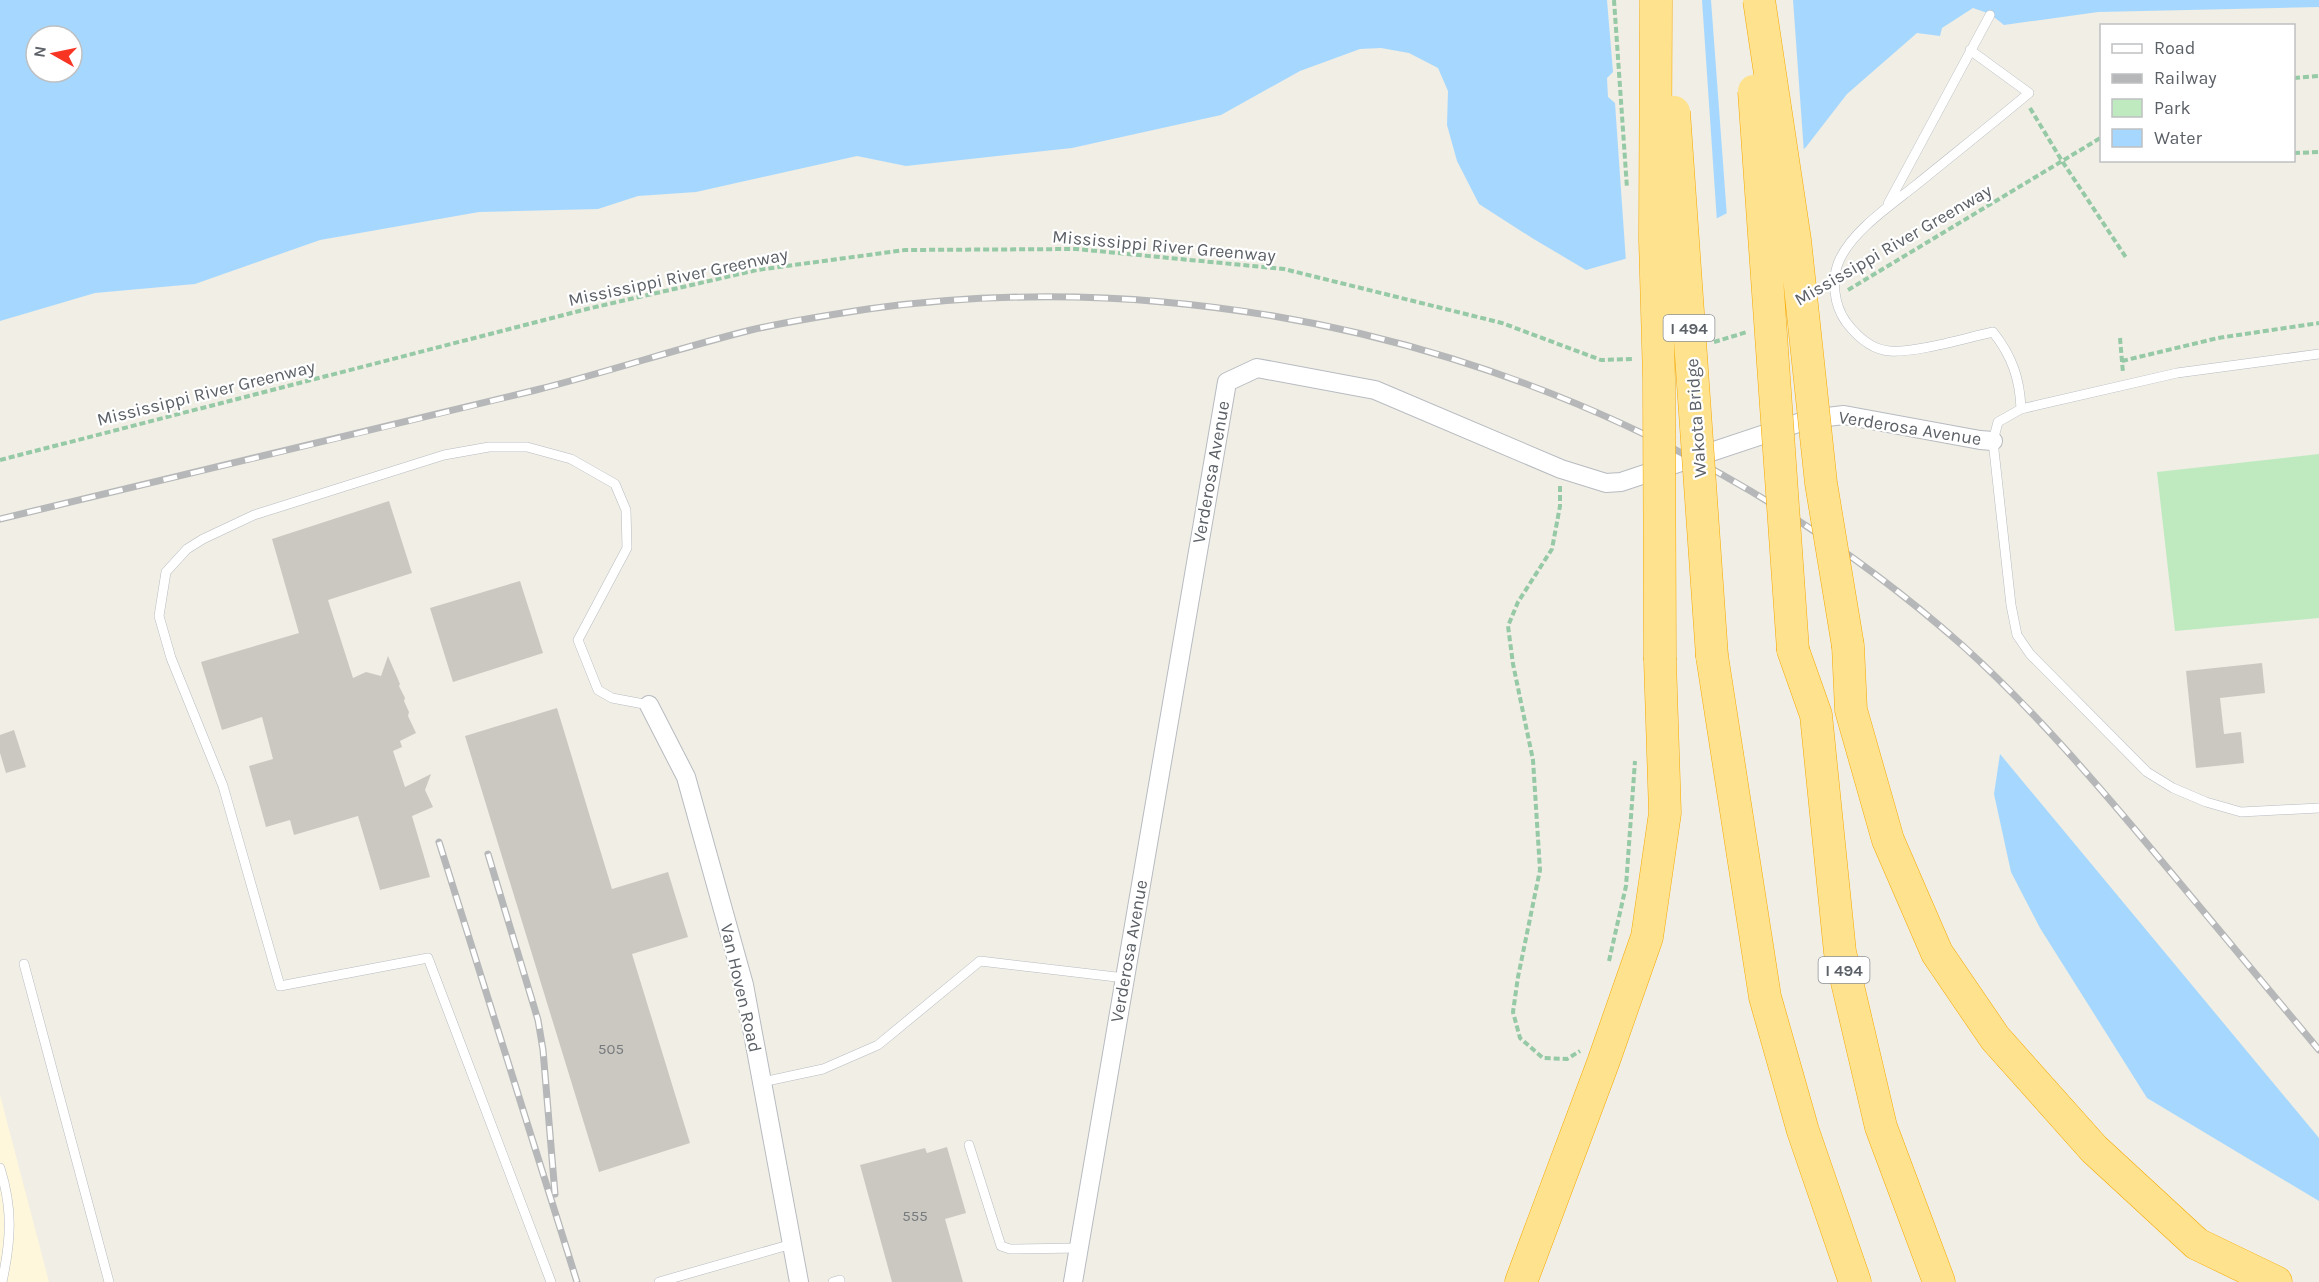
<svg xmlns="http://www.w3.org/2000/svg" width="2319" height="1282" font-family="Karla,sans-serif">
	<style>
		.commercial { fill: #fff7db }
		.green { fill: #bfeac0 }
		.water { fill: #a6d8ff; fill-rule: evenodd }
		.pier { fill: #f0eee5 }
		.building { fill: #cbc8c2 }
		.lines { fill: none; stroke-linecap: round; stroke-linejoin: round }
		.service-casing { stroke: #b7bbc0; stroke-width: 10 }
		.minor-casing { stroke: #b7bbc0; stroke-width: 20 }
		.motorway-casing { stroke: #f5a900; stroke-width: 33 }
		.path { stroke: #96c9a5; stroke-width: 4; stroke-dasharray: 6 3; stroke-linecap: butt }
		.service { stroke: #fff; stroke-width: 9 }
		.minor { stroke: #fff; stroke-width: 18 }
		.motorway { stroke: #ffe28d; stroke-width: 32 }
		.rail-casing { stroke: #b6b7b8; stroke-width: 7 }
		.rail { stroke: #fff; stroke-width: 4.5; stroke-dasharray: 14; stroke-linecap: butt }
		.motorway-bridge-casing { stroke: #f5a900; stroke-width: 33; stroke-linecap: butt }
		.path-bridge { stroke: #96c9a5; stroke-width: 4; stroke-dasharray: 6 3; stroke-linecap: butt }
		.motorway-bridge { stroke: #ffe28d; stroke-width: 32 }
		.labels { text-anchor: middle; dominant-baseline: central; stroke-width: 4.5; stroke-linejoin: round; paint-order: stroke }
		.number-label { font-size: 15px; fill: #787b7e }
		.shield { fill: #fff; stroke: #8d9095; stroke-width: 1.5 }
		.shield-label { font-size: 16px; font-weight: bold; fill: #5c6167 }
		.street-label { font-size: 18px; fill: #5c6167; stroke: #fff }
	</style>
	<rect width="100%" height="100%" fill="#f0eee5"/>
	<!-- commercial -->
	<path class="commercial" d="M0,1095L49,1282H0Z"/>
	<!-- green -->
	<path class="green" d="M2319,454V618L2175,631L2157,472Z"/>
	<!-- water -->
	<path class="water" d="M0,0H2319V7L2098,12L2004,25L1990,14L1973,8L1942,28L1940,36L1917,33L1847,94L1806,147L1741,206L1653,251L1586,270L1532,238L1479,204L1457,161L1447,125L1448,91L1438,68L1409,53L1381,48L1360,49L1300,71L1221,115L1072,148L906,166L857,156L696,192L638,196L598,209L479,212L320,240L195,284L95,293L0,321ZM36,36H72V72H36Z
		M2000,754L2319,1138V1201L2147,1098L2040,928L2011,872L1994,794Z"/>
	<!-- pier -->
	<path class="pier" d="M1607,0H1702L1717,222L1654,254L1626,262L1615,103L1608,97L1607,78L1613,72Z
		M1711,0H1793L1804,153L1743,208L1727,217Z"/>
	<!-- building -->
	<path class="building" d="M389,501L412,573L328,600L353,678L366,672L381,676L388,656L400,684L399,686L405,698L404,701L409,712L408,716L416,733L400,741L402,747L393,751L405,787L431,774L425,790L433,807L412,816L430,877L380,890L358,816L294,835L290,820L266,827L249,766L273,759L262,717L222,730L201,662L299,633L272,539Z
		M520,581L543,653L453,682L430,608Z
		M2262,663L2265,693L2220,698L2224,734L2241,732L2244,763L2196,768L2186,671Z
		M557,708L612,889L668,872L688,937L632,954L690,1143L599,1172L465,736Z
		M14,730L26,767L6,773L0,753V735Z
		M947,1147L966,1213L945,1219L963,1282H892L860,1165L925,1148L927,1153Z"/>
	<g class="lines">
		<!-- service casing -->
		<g class="service-casing">
			<path id="service" d="M1970,50L2029,93C1992,124 1954,154 1916,185C1891,205 1852,231 1839,261C1831,280 1834,305 1846,322C1856,335 1872,350 1890,351C1916,353 1965,338 1993,332C2012,356 2020,379 2021,409
				M1888,204L1990,15
				M2319,354L2177,373L2021,409L1998,422L1993,441L2011,605L2017,635L2030,654L2147,772L2173,788L2206,802L2241,812L2319,808
				M24,964L109,1282
				M762,1082L823,1069L878,1045L980,961L1125,978
				M969,1145L1001,1246L1010,1249L1079,1248
				M0,1168C13,1209 11,1240 2,1282
				M551,1282L428,958L280,986L223,786L171,658L159,616L166,572L187,549L203,539L254,515L444,455L489,447H527L571,459L615,484L626,510L627,548L578,640L598,690L612,698L649,705
				M659,1282L792,1244
				M833,1282L840,1280V1282"/>
		</g>
		<!-- minor casing -->
		<g class="minor-casing">
			<path id="minor" d="M649,705L686,777L744,985L799,1282
				M1073,1282L1227,382L1257,368L1375,390L1561,469L1606,483L1621,482L1810,419L1844,415L1980,440L1993,441"/>
		</g>
		<!-- motorway casing -->
		<g class="motorway-casing">
			<path id="motorway" d="M1848,646L1851,710L1888,840L1937,953L1995,1038L2094,1149L2197,1244L2276,1282
				M1793,650L1816,715L1840,952L1881,1127L1939,1282
				M1712,656L1765,997L1803,1131L1855,1282
				M1521,1282L1603,1063L1647,937L1665,813L1660,660"/>
		</g>
		<!-- path -->
		<path class="path" d="M2294,78L2319,76
			M2030,108L2062,161L2127,259
			M2294,153L2319,152
			M1848,290L2102,137
			M2120,338L2123,373
			M1714,342L1747,332
			M2122,361L2218,338L2319,323
			M0,460L591,308L757,270L905,250L1076,249L1284,269L1502,323L1601,360L1634,359
			M1560,486V506L1552,549L1518,602L1508,626L1513,664L1533,760L1540,870L1518,977L1513,1012L1520,1038L1543,1058L1567,1059L1580,1051
			M1609,961L1626,886L1635,761"/>
		<!-- service -->
		<use href="#service" class="service"/>
		<!-- minor -->
		<use href="#minor" class="minor"/>
		<!-- motorway -->
		<use href="#motorway" class="motorway"/>
		<!-- rail casing -->
		<g class="rail-casing">
			<path id="rail" d="M0,519C179,476 358,434 536,390C608,372 679,348 751,330C790,321 829,315 868,309C1261,255 1667,383 1963,646C2035,711 2097,784 2159,858C2212,922 2266,986 2319,1050
				M439,842L577,1282
				M488,854L538,1020L543,1050L555,1194"/>
		</g>
		<!-- rail -->
		<use href="#rail" class="rail"/>
		<!-- motorway-bridge casing -->
		<g class="motorway-bridge-casing">
			<path id="motorway-bridge" d="M1656,0L1655,240L1659,379L1660,660
				M1759,0L1795,240L1821,483L1848,646
				M1754,91L1793,650
				M1674,112L1712,656"/>
		</g>
		<!-- path-bridge -->
		<path class="path-bridge" d="M1614,0L1627,188"/>
		<!-- motorway-bridge -->
		<use href="#motorway-bridge" class="motorway-bridge"/>
	</g>
	<g class="labels">
		<!-- number labels -->
		<g class="number-label">
			<text x="611" y="1049">505</text>
			<text x="915" y="1216">555</text>
		</g>
		<!-- shield labels -->
		<g class="shield">
			<rect x="1663.5" y="315" width="51" height="26" rx="4.5"/>
			<rect x="1818.5" y="957" width="51" height="26" rx="4.5"/>
		</g>
		<g class="shield-label">
			<text x="1689" y="328">I 494</text>
			<text x="1844" y="970">I 494</text>
		</g>
		<!-- street labels -->
		<g class="street-label">
			<text transform="translate(1893 245) rotate(-30)">Mississippi River Greenway</text>
			<text transform="translate(1164 246) rotate(5)">Mississippi River Greenway</text>
			<text transform="translate(678 277) rotate(-12)">Mississippi River Greenway</text>
			<text transform="translate(206 393) rotate(-14)">Mississippi River Greenway</text>
			<text transform="translate(1696 418) rotate(-94)">Wakota Bridge</text>
			<text transform="translate(1910 428) rotate(9)">Verderosa Avenue</text>
			<text transform="translate(1211 472) rotate(-80)">Verderosa Avenue</text>
			<text transform="translate(1129 951) rotate(-80)">Verderosa Avenue</text>
			<text transform="translate(741 988) rotate(77)">Van Hoven Road</text>
		</g>
	</g>
	<!-- legend -->
	<rect x="2100" y="24" width="195" height="138" fill="#ffffff" stroke="#bec0c2" stroke-width="1.5"/>
	<rect x="2112" y="44" width="30" height="9" fill="#ffffff" stroke="#bec0c2" stroke-width="1.5"/>
	<text x="2154" y="54" font-size="18" fill="#5c6167">Road</text>
	<rect x="2112" y="74" width="30" height="9" fill="#b6b7b8" stroke="#bec0c2" stroke-width="1.5"/>
	<text x="2154" y="84" font-size="18" fill="#5c6167">Railway</text>
	<rect x="2112" y="99" width="30" height="18" fill="#bfeac0" stroke="#bec0c2" stroke-width="1.5"/>
	<text x="2154" y="114" font-size="18" fill="#5c6167">Park</text>
	<rect x="2112" y="129" width="30" height="18" fill="#a6d8ff" stroke="#bec0c2" stroke-width="1.5"/>
	<text x="2154" y="144" font-size="18" fill="#5c6167">Water</text>
	<!-- north arrow -->
	<g transform="translate(54 54) rotate(279)"><circle r="28" fill="#ffffff" stroke="#bec0c2" stroke-width="1.5"/>
	<path d="M0-4.5L10 22L0 15L-10 22Z" fill="#f83423"/>
	<text y="-9" font-size="16" font-weight="bold" text-anchor="middle" fill="#5c6167">N</text>
	</g>
</svg>
